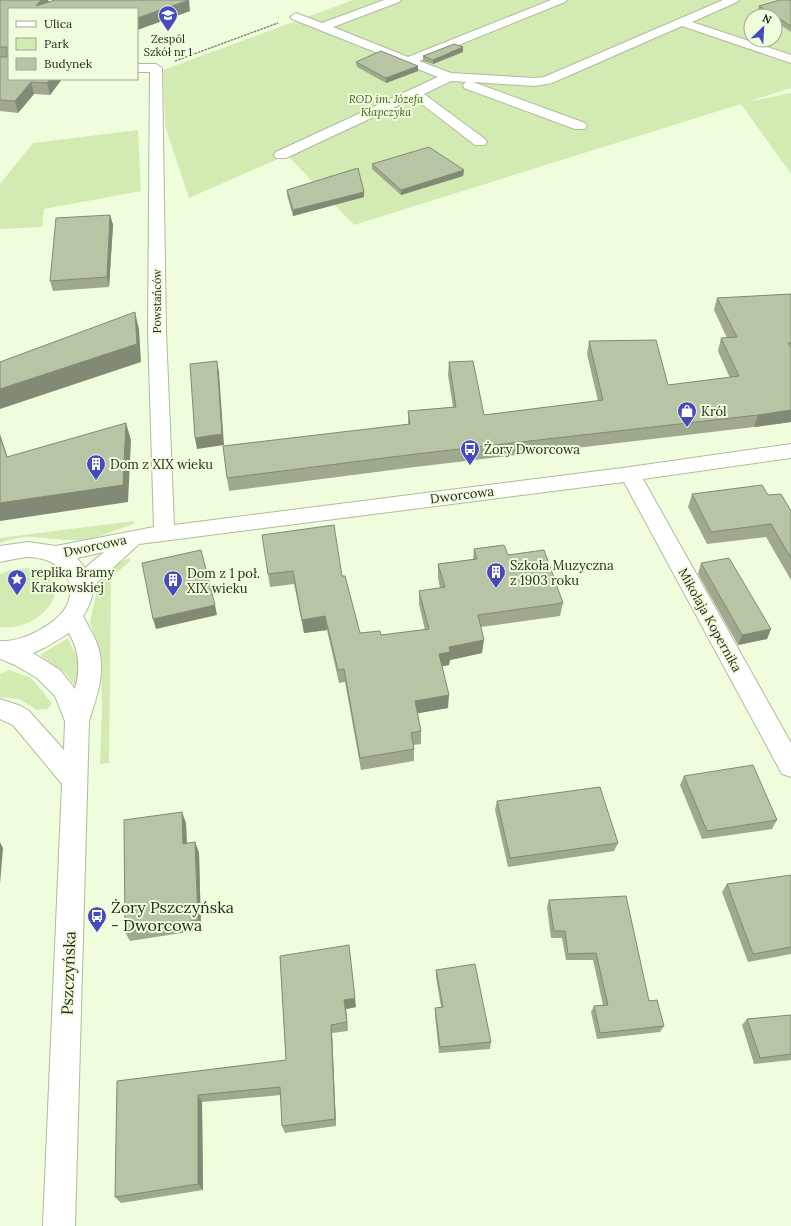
<svg xmlns="http://www.w3.org/2000/svg" width="791" height="1226" font-family="Lora,serif">
	<style>
		.green { fill: #d4eab3; fill-rule: evenodd }
		.lines { fill: none; stroke-linecap: round; stroke-linejoin: round }
		.minor-casing { stroke: #afbb9c; stroke-width: 2 }
		.path { stroke: #828b76; stroke-width: 1.5; stroke-dasharray: 2.5 1; stroke-linecap: butt }
		.minor { fill: #fff; fill-rule: evenodd }
		.wall { fill: #9ea98e }
		.shaded-wall { fill: #818a74 }
		.building { fill: #b8c5a5; stroke: #818a74 }
		.labels { text-anchor: middle; dominant-baseline: central; stroke-width: 4; stroke-linejoin: round; paint-order: stroke }
		.far-poi-label { font-size: 11px; fill: #252a1e; stroke: #effddc }
		.far-park-label { font-size: 11px; font-style: italic; fill: #4a5e24; stroke: #effddc }
		.far-street-label { font-size: 11px; fill: #252a1e; stroke: #effddc }
		.poi-label { font-size: 13px; fill: #252a1e; stroke: #effddc; text-anchor: start }
		.street-label { font-size: 13px; fill: #252a1e; stroke: #effddc }
		.near-poi-label { font-size: 16px; fill: #252a1e; stroke: #effddc; text-anchor: start }
		.near-street-label { font-size: 16px; fill: #252a1e; stroke: #effddc }
	</style>
	<rect width="100%" height="100%" fill="#effddc"/>
	<!-- green -->
	<path class="green" d="M353,0H791V88L747,102L791,93V174L741,104L354,225L287,155L189,198L165,126L163,70ZM751,16H775V40H751Z
		M138,130L141,191L44,209L42,227L0,229V184L33,143Z
		M134,521V524C117,529 98,539 81,540C65,541 50,538 34,537C23,536 11,540 0,543V538Z
		M130,558V561L113,576L111,583L109,763L100,764L102,706L101,656L90,622L98,584L106,572L120,562Z
		M26,568C85,575 44,633 0,627V574L10,570Z
		M68,638L77,658V685H74L66,674L40,655Z
		M9,670L31,678L52,703L48,709L37,710L19,699L0,697V674Z"/>
	<g class="lines">
		<!-- minor casing -->
		<g class="minor-casing">
			<path id="minor" d="M384,0H401L399,2L333,27L408,57L551,0H567L565,2L419,61L451,73L535,78L544,77L723,0H739L737,2L692,22L791,55V63L682,26L552,83L535,86L473,82L585,123L587,126L585,129H575L464,88L463,85L466,82L451,81L424,94L485,139L487,142L485,145H475L414,98L286,158H276L274,155L276,152L438,77L292,19L290,17L296,13L322,23Z
				M137,64H156L162,68L166,331L174,525L630,467L791,444V458L643,479L791,743V777L782,774L624,482L139,544L92,587C94,596 88,609 83,616C88,626 94,635 97,644C107,670 97,696 89,721L75,1226H43L62,784L13,725L0,719V699L21,706L29,711L64,750L65,721L55,696L37,678L15,665L0,659V641C21,643 58,624 67,605C80,577 54,556 27,557C18,558 9,560 0,562V546L28,542L56,546L154,527L148,331L150,72H137ZM104,552L85,568L77,558ZM69,633C79,651 81,669 75,689L60,670L33,653L46,647Z"/>
		</g>
		<!-- path -->
		<path class="path" d="M175,61L278,23"/>
		<!-- minor -->
		<use href="#minor" class="minor"/>
	</g>
	<!-- wall -->
	<path class="wall" d="M0,0H48L49,2L190,11L137,30V9L9,79H62L50,95L34,94L18,113L0,111Z
		M791,0V32L775,21V16H767L758,10L759,6Z
		M463,52L433,64L423,61V56Z
		M356,62L418,71L386,83L357,67Z
		M372,164L464,170L463,176L401,195L372,169Z
		M287,190L364,197L293,216L287,195Z
		M110,215L113,225L109,287L53,291L50,281Z
		M791,294V422L754,427L415,467L229,491L227,478L408,424V411L453,407L448,375L449,362L484,415L598,401L587,354L589,341L668,385L730,378L718,351L721,338H727L714,310L717,298Z
		M692,494L768,495L791,511V580L766,537L707,544L688,507Z
		M262,535L342,576L360,633L381,635L425,630L419,604V591L440,588L438,578V564L473,559L474,549L508,555L563,603L560,616L481,627L482,653L450,660L449,665L442,666L448,708L417,713L421,731V744L413,745L414,749V761L361,770L345,682L339,683L327,630L304,633L294,584L270,587Z
		M701,563L771,629L767,639L738,645L698,574Z
		M684,776L777,820L772,829L702,839L680,785Z
		M497,801L618,843L614,851L508,867L495,810Z
		M186,823L187,843L195,842L199,853L201,930L130,941L125,932Z
		M791,875V954L748,962L722,892L727,884Z
		M549,900L649,1001L664,1026L660,1032L597,1039L591,1012L594,1006L603,1005L593,960H566L562,938H551L547,907Z
		M280,956L356,1007L346,1009L348,1031L332,1033L336,1126L285,1133L282,1126L281,1095L202,1102L203,1190L121,1203L115,1197L117,1081L286,1060Z
		M436,970L491,1042L490,1049L439,1053L435,1015V1008L441,1007L436,977Z
		M791,1015V1060L754,1064L742,1025L747,1019Z"/>
	<!-- shaded-wall -->
	<path class="shaded-wall" d="M41,0H48L49,3L36,6Z
		M189,0L190,11L137,30V18Z
		M463,47V52L433,64V60Z
		M418,66V71L386,83V78Z
		M50,79H62L50,95L47,83Z
		M31,82L34,94L18,113L15,101Z
		M464,170L463,176L401,195V190Z
		M364,192V197L293,216V210Z
		M110,215L113,225L109,287L107,277Z
		M135,312L139,329L141,362L0,409V389Z
		M217,361L219,372L224,445L197,449L195,438Z
		M791,410V422L754,427L758,415Z
		M126,423L131,440L128,502L0,521V503Z
		M0,434L13,474L7,457L0,437Z
		M215,605L217,615L156,629L153,619Z
		M325,616L327,630L304,633L302,620Z
		M771,629L767,639L738,645L742,635Z
		M484,640L482,653L450,660L449,665L439,667V654L449,647Z
		M449,695L448,708L414,714L415,701Z
		M182,812L186,823L187,854L183,844Z
		M0,842L3,848L0,884Z
		M195,842L199,853L201,930L198,920Z
		M355,998L356,1007L346,1009L348,1031L344,1000Z
		M331,1025L332,1033L336,1126L335,1119Z
		M198,1095L202,1102L203,1190L198,1184Z"/>
	<!-- building -->
	<path class="building" d="M0,0H41L36,6L55,0H189L137,18V9H9V79H50L47,83L31,82L15,101L0,100V57H7V47H0Z
		M780,0H791V26L759,6Z
		M454,44L463,47L433,60L423,56Z
		M381,51L418,66L386,78L356,62Z
		M429,147L464,170L401,190L372,164Z
		M358,168L364,192L293,210L287,190Z
		M110,215L107,277L50,281L56,218Z
		M791,294V343H788L791,348V410L758,415L416,454L227,478L223,446L410,424L408,411L456,407L449,362L473,361L484,415L603,400L589,341L656,340L668,385L739,376L721,338L737,337L717,298Z
		M135,312L137,344L0,389V362Z
		M217,361L222,434L195,438L190,364Z
		M126,423L123,485L0,503V437L7,457Z
		M762,485L768,495L781,494L791,511V558L771,524L711,532L692,494Z
		M334,525L342,576H345L360,633L380,631L381,635L429,629L419,591L445,587L438,564L477,559L474,549L504,545L508,555L544,550L563,603L478,615L484,640L449,647L450,652L439,654L449,695L415,701L421,731L411,733L414,749L360,758L344,669L338,670L325,616L302,620L293,571L268,574L262,535Z
		M201,550L215,605L153,619L142,563Z
		M729,558L771,629L742,635L701,563Z
		M753,765L777,820L707,831L684,776Z
		M600,787L618,843L510,858L497,801Z
		M182,812L183,844L195,842L198,920L125,932L124,820Z
		M791,875V947L753,954L727,884Z
		M626,896L649,1001L657,1000L664,1026L600,1033L594,1006L608,1005L596,953L568,954L565,931H554L549,900Z
		M349,945L355,998L344,1000L347,1022L331,1025L335,1119L282,1126L280,1087L198,1095V1184L115,1197L117,1081L286,1060L280,956Z
		M475,964L491,1042L440,1047L435,1008L443,1007L436,970Z
		M791,1015V1054L760,1058L747,1019Z"/>
	<!-- icons -->
	<defs>
		<g id="school-pin" transform="scale(1)"><path d="M0 17L-7.5 6A9.5 9.5 0 1 1 7.5 6Z" fill="#464ac0" stroke="#effddc"/><path d="M0-5L7-2L0 1L-7-2ZM-4 1L0 2.5L4 1V4Q0 6-4 4Z" fill="#fff"/></g>
		<g id="shop-pin" transform="scale(1)"><path d="M0 17L-7.5 6A9.5 9.5 0 1 1 7.5 6Z" fill="#464ac0" stroke="#effddc"/><path d="M-5-2.5h2.3a2.7 3.5 0 0 1 5.4 0H5L5.5 6h-11ZM-1.5-2.5h3a1.5 2.3 0 0 0-3 0Z" fill="#fff"/></g>
		<g id="bus-pin" transform="scale(1)"><path d="M0 17L-7.5 6A9.5 9.5 0 1 1 7.5 6Z" fill="#464ac0" stroke="#effddc"/><path d="M-5-6H5V4H4V6H2V4H-2V6H-4V4H-5ZM-3.5-4V0h7V-4ZM-3.5 1.2v1.5H-2V1.2ZM2 1.2v1.5H3.5V1.2Z" fill="#fff"/></g>
		<g id="building-pin" transform="scale(1)"><path d="M0 17L-7.5 6A9.5 9.5 0 1 1 7.5 6Z" fill="#464ac0" stroke="#effddc"/><path d="M-4-6H4V6H1V3H-1V6H-4ZM-2.5-4.3h1.7v1.8h-1.7ZM.8-4.3h1.7v1.8H.8ZM-2.5-1h1.7V.8h-1.7ZM.8-1h1.7V.8H.8Z" fill="#fff"/></g>
		<g id="sight-pin" transform="scale(1)"><path d="M0 17L-7.5 6A9.5 9.5 0 1 1 7.5 6Z" fill="#464ac0" stroke="#effddc"/><path d="M0-6L1.8-2.2L6-1.7L2.9 1.2L3.7 5.4L0 3.3L-3.7 5.4L-2.9 1.2L-6-1.7L-1.8-2.2Z" fill="#fff"/></g>
	</defs>
	<g fill-rule="evenodd">
		<use href="#school-pin" x="168" y="15"/>
		<use href="#shop-pin" x="687" y="411"/>
		<use href="#bus-pin" x="470" y="449"/>
		<use href="#building-pin" x="96" y="464"/>
		<use href="#building-pin" x="496" y="572"/>
		<use href="#sight-pin" x="17" y="579"/>
		<use href="#building-pin" x="173" y="580"/>
		<use href="#bus-pin" x="97" y="916"/>
	</g>
	<g class="labels">
		<!-- far-poi labels -->
		<g class="far-poi-label">
			<text x="168" y="39">Zespól<tspan x="168" dy="13">Szkół nr 1</tspan></text>
		</g>
		<!-- far-park labels -->
		<g class="far-park-label">
			<text x="386" y="99">ROD im. Józefa<tspan x="386" dy="13">Kłapczyka</tspan></text>
		</g>
		<!-- far-street labels -->
		<g class="far-street-label">
			<text transform="translate(157 301) rotate(-90)">Powstańców</text>
		</g>
		<!-- poi labels -->
		<g class="poi-label">
			<text x="701" y="411">Król</text>
			<text x="484" y="449">Żory Dworcowa</text>
			<text x="110" y="464">Dom z XIX wieku</text>
			<text x="510" y="565">Szkoła Muzyczna<tspan x="510" dy="15">z 1903 roku</tspan></text>
			<text x="31" y="572">replika Bramy<tspan x="31" dy="15">Krakowskiej</tspan></text>
			<text x="187" y="573">Dom z 1 poł.<tspan x="187" dy="15">XIX wieku</tspan></text>
		</g>
		<!-- street labels -->
		<g class="street-label">
			<text transform="translate(462 495) rotate(-7)">Dworcowa</text>
			<text transform="translate(95 546) rotate(-12)">Dworcowa</text>
			<text transform="translate(710 620) rotate(61)">Mikołaja Kopernika</text>
		</g>
		<!-- near-poi labels -->
		<g class="near-poi-label">
			<text x="111" y="907">Żory Pszczyńska<tspan x="111" dy="18">- Dworcowa</tspan></text>
		</g>
		<!-- near-street labels -->
		<g class="near-street-label">
			<text transform="translate(68 973) rotate(-88)">Pszczyńska</text>
		</g>
	</g>
	<!-- legend -->
	<rect x="8" y="8" width="130" height="72" fill="#effddc" stroke="#9ea990"/>
	<rect x="16" y="21" width="20" height="6" fill="#ffffff" stroke="#9ea990"/>
	<text x="44" y="28" font-size="12" fill="#252a1e">Ulica</text>
	<rect x="16" y="38" width="20" height="12" fill="#d4eab3" stroke="#9ea990"/>
	<text x="44" y="48" font-size="12" fill="#252a1e">Park</text>
	<rect x="16" y="58" width="20" height="12" fill="#b8c5a5" stroke="#9ea990"/>
	<text x="44" y="68" font-size="12" fill="#252a1e">Budynek</text>
	<!-- north arrow -->
	<g transform="translate(763 28) rotate(24)"><circle r="19" fill="#effddc" stroke="#9ea990"/>
	<path d="M0-3L7 15L0 10L-7 15Z" fill="#464ac0"/>
	<text y="-6" font-size="11" font-weight="bold" text-anchor="middle" fill="#252a1e">N</text>
	</g>
</svg>
